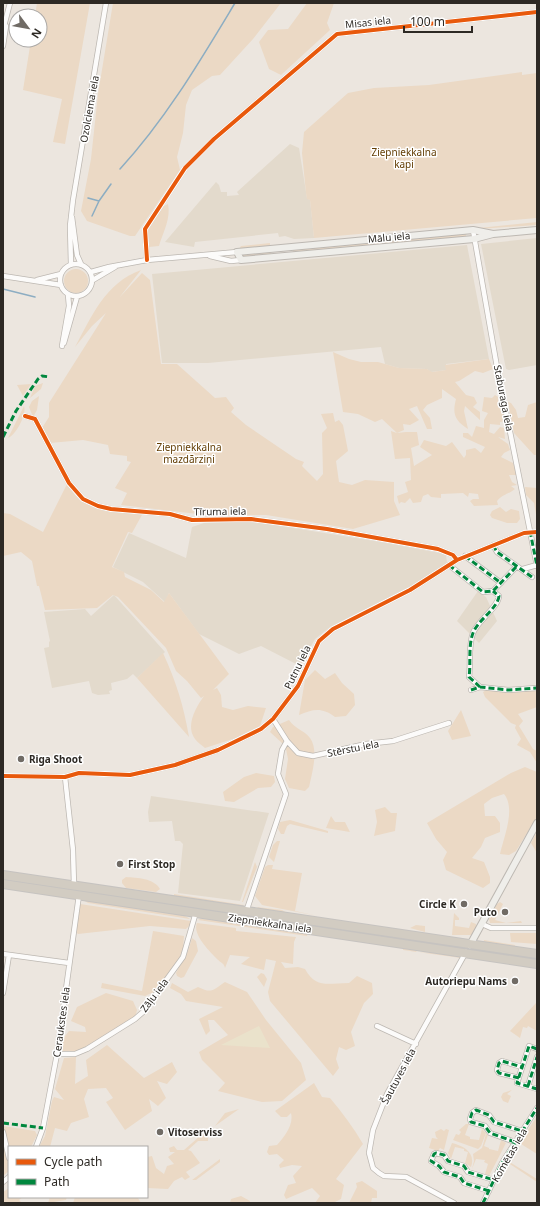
<svg xmlns="http://www.w3.org/2000/svg" width="540" height="1206" font-family="'Noto Sans',sans-serif">
	<style>
		.industrial { fill: #e3dacc }
		.green { fill: #ebd9c5 }
		.sand { fill: #eae2cb }
		.lines { fill: none; stroke-linecap: round; stroke-linejoin: round }
		.stream { stroke: #8cadc2; stroke-width: 1.5 }
		.street-casing { stroke: #bdb8b2; stroke-width: 6 }
		.secondary-casing { stroke: #bdb8b2; stroke-width: 8 }
		.highway-casing { stroke: #c6c3c0; stroke-width: 10 }
		.street { stroke: #fcfbfa; stroke-width: 4.5 }
		.secondary { stroke: #efeeea; stroke-width: 6 }
		.highway { stroke: #d2ccc2; stroke-width: 8 }
		.quiet { stroke: #00873e; stroke-width: 3; stroke-dasharray: 6 3; stroke-linecap: butt }
		.cycleway-casing { stroke: #fff; stroke-width: 6 }
		.cycleway { stroke: #e8590c; stroke-width: 4 }
		.poi-dot { fill: #706b65; stroke: #fff; stroke-width: 1.5 }
		.labels { text-anchor: middle; dominant-baseline: central; stroke-width: 3; stroke-linejoin: round; paint-order: stroke }
		.street-label { font-size: 10px; fill: #2d2924; stroke: #fff }
		.park-label { font-size: 10px; fill: #623d03; stroke: #fff }
		.poi-label { font-size: 10px; font-weight: bold; fill: #2d2924; stroke: #fff; text-anchor: start }
	</style>
	<rect width="100%" height="100%" fill="#ece6df"/>
	<!-- industrial -->
	<path class="industrial" d="M290,144L299,148L307,198L310,200L314,238L294,239L285,236L279,237L278,233L195,242L194,247L165,242L216,182L219,185L221,192H227V196L239,195L237,192Z
		M537,238V365L509,370L506,369L481,244Z
		M467,245L489,359L446,364V370L431,372L427,369L399,368L385,364L381,347L208,363H162L152,274Z
		M237,521L262,523L381,542L440,553L446,555L447,563L413,585L330,627L315,639L300,666L261,646L239,654L199,634L169,593L165,602L143,582L113,567L129,533L186,558L192,527L207,522Z
		M478,591L486,597L497,621L479,643L457,621Z
		M114,595L165,652L137,678L133,674L127,679L111,683L112,690L109,691L110,694L98,695L92,693L89,681L52,688L44,648L49,647V642L50,641L44,612L85,609L91,616Z
		M151,796L269,813L240,901L178,893L183,844L180,841H175L172,821L149,822L148,812Z"/>
	<!-- green -->
	<path class="green" d="M37,3H90L65,144L53,142L62,99L23,90L31,40H40V16H35Z
		M113,3H281L253,39L220,75L212,76L192,90L186,105L183,133L177,157L180,170L135,236H130L87,221L81,211L91,159L98,94Z
		M307,3H334L327,23L330,30L281,75L269,69L259,42L268,30L288,29Z
		M522,72V75L537,73V218L314,238L310,200L307,199L306,193L302,153L304,132L348,93L374,88L429,85Z
		M168,204C171,219 163,232 159,246L149,247L147,229L162,207Z
		M537,222V225L479,229V228Z
		M466,233V237L293,253V249Z
		M270,243V246L239,249L241,246Z
		M271,251V255L242,257L241,254Z
		M64 281a12 12 0 1 1 24 0a12 12 0 1 1-24 0Z
		M141,270L119,298L142,273L150,280L161,364H177L215,398L226,397L234,408L231,412L246,425L296,459L304,462L302,466L317,481L323,474L322,433L327,428L321,414L333,413L335,422L339,420L343,425L348,451L336,461L339,482L352,485L365,480L394,482V501L400,515L353,529L266,515H206L121,505L127,493L115,488L131,462L127,461V456L110,454L108,445L83,440L50,443L42,428L49,417V403L106,313L92,326L75,347C92,316 105,283 141,270Z
		M333,352L349,359L361,362H378L399,368L427,369L432,372L446,370L445,365L489,359L493,369L483,373L475,371L459,381L455,382L466,395L474,397L477,403L473,407L480,412V420L465,406L464,411L468,429C455,421 452,414 456,399L442,389V398L427,405L423,410L430,418L432,429H427L417,406L409,409L419,420L410,425L403,424L404,430L397,433L406,432H417L419,445L411,448L414,466L432,455L420,447L424,440L446,446L452,442L464,458L466,455V450L475,448L481,453L485,447L463,437V433H468L472,437L476,426L484,428V420L488,413L482,411L484,397L492,398L495,395L498,397V402L502,400L506,421L500,422V425L490,424L489,432L494,434L500,427L504,428L505,439L498,437L508,444L510,450L504,453L501,457L513,463L517,475H509L512,482L517,485L511,486L515,489C509,494 503,494 497,501L498,505L474,506L470,501L473,499H479L478,494L469,493L468,497L463,493L441,494V498L431,497L428,494L423,496L421,502L413,503L410,498L405,503L401,502L399,504L397,496L408,492L405,482L411,480L410,458L395,459L391,431L397,433L382,419L375,422L358,414L343,412Z
		M43,383L41,389L30,398L35,386Z
		M31,384L23,396L17,385Z
		M39,396L37,410L33,417L29,407L32,401Z
		M508,402L511,403L516,410L518,418L525,417L528,405L537,402V455H534L514,433Z
		M24,406C27,414 16,435 8,438Z
		M67,484C71,489 74,495 79,499C96,512 122,512 143,513L132,533L128,532L112,567L124,572L125,577L151,590L164,602L169,593L229,674L213,690L217,688L221,695L222,707L233,710L248,706L266,708L260,726L239,737L205,748C202,745 198,743 195,739C185,726 196,707 204,696L201,698L187,681L176,671L166,648L118,597L113,595L97,608L45,610L39,586H37L32,561L21,552L3,556V513L10,514L43,532Z
		M525,487L537,488V520L534,503L526,495Z
		M500,507L506,512L511,509L519,511L520,519L517,523H507L492,518L490,515L492,511Z
		M163,653C176,681 184,707 189,737L137,678Z
		M315,670L325,679L335,673L342,683L354,694L355,705L346,716L335,717C322,707 313,709 299,715L305,680Z
		M488,689L508,693L537,690V707L518,714L523,721L519,726L533,749L537,751V763L530,752L517,745L521,739L515,728L516,725L511,723L485,697L483,692Z
		M461,710L471,736L452,740L448,731Z
		M289,720C295,729 304,730 310,738C319,750 312,773 309,787L305,791L289,788L285,779L288,759L286,749L282,743L270,732L273,727Z
		M525,767L537,772V817L516,851L509,855L500,854C504,836 516,809 504,794L492,798L484,804L485,816H495L500,823V832L485,838L481,847L472,858L484,862L490,877V883L483,888L446,870L443,860L447,852L436,839L427,823L511,773Z
		M256,773L274,776L275,782L271,787L258,788L234,802L225,801L223,792L244,777Z
		M385,807L391,813H397L395,831L374,836L377,822L375,810Z
		M331,816L335,822H345L350,832L326,828Z
		M290,820L328,831V833L290,824L287,826L284,834H281L278,829L280,822Z
		M537,832V853L531,843Z
		M277,841H280L274,862L269,857L273,845Z
		M255,862L257,867L243,902H242Z
		M273,865L272,869L302,873L295,911L318,916L262,905L255,896L265,867L268,865Z
		M126,877C137,878 154,878 160,889L156,892L126,888L122,883V880Z
		M3,878L128,897V898L3,881Z
		M174,894L244,905L242,907L174,897Z
		M137,898L241,914V915L136,901Z
		M82,899C100,902 181,909 190,919L88,903Z
		M500,902L503,904L495,920L506,923L521,921L522,923H490L489,919L497,904Z
		M80,904L191,921V924L186,929L150,926L78,934L76,932Z
		M257,907L282,910L287,913L318,918L261,911Z
		M454,913L459,918V920H455V926L469,928L471,922L476,924V928L471,935H452Z
		M250,915L414,940V941L413,942L252,918Z
		M202,918L229,920L308,932L307,936L198,920Z
		M197,923L236,928V931L296,937L294,942L293,964L281,962L285,968L298,967L305,969C316,989 328,983 349,983L357,976L372,983L373,994L364,1003L351,1032L355,1046L346,1050L339,1047L336,1059L339,1068L333,1076L270,1001L268,992L276,961L266,959L264,970L241,964L250,957L230,955L225,968C224,963 221,963 217,959C209,951 192,934 197,923Z
		M416,925L425,926V932L410,928Z
		M153,931L184,936L183,950L178,961L156,991L145,996L101,988L102,983L142,991Z
		M510,933H537V944L511,942Z
		M192,938L196,941L198,951L184,977L181,978L177,976L176,973L188,951Z
		M484,940L515,945V946L483,944Z
		M424,941L521,956V957L424,944Z
		M403,947H413L417,952L460,955L461,958L403,950Z
		M261,973L264,974L267,979L264,987L257,977Z
		M225,982L247,992L266,1020L301,1063L306,1080L282,1101L262,1102L218,1091L225,1083L202,1060L199,1052L228,1035L214,1020H208L210,1031L206,1035L199,1019L223,1007L186,1001L181,994L170,988L172,983L188,992L198,987C212,994 213,990 225,982Z
		M106,993L133,1001L137,1010L135,1018L79,1051L68,1054L62,1050V1040L69,1031L86,1032L85,1027L71,1021L77,1007Z
		M536,1003L537,1031L528,1026L527,1028L523,1027L520,1038L510,1031Z
		M107,1045L144,1078L172,1062L177,1072L167,1084L157,1081L166,1098L158,1106L149,1099L152,1111L125,1130L106,1102L113,1098L106,1088L88,1089L84,1099L89,1117L71,1123L67,1131L55,1128L50,1147H39L45,1136L52,1101L54,1097L64,1100L55,1089L64,1058L76,1057L75,1084L88,1076L86,1060Z
		M314,1083L322,1097L330,1098C342,1112 353,1127 363,1144L336,1179L344,1185L341,1199L333,1203H315L320,1196L312,1188L286,1199L284,1195L288,1185L296,1183L293,1176L302,1166L292,1165L280,1168L279,1165L284,1160L277,1154L269,1155L267,1152L269,1146L277,1145C284,1137 294,1125 291,1113L287,1117H281L275,1111Z
		M512,1090L507,1094L511,1096L508,1103L503,1101L501,1097L503,1093Z
		M239,1109L215,1126L225,1113Z
		M537,1116V1154L521,1144L520,1146L518,1145Z
		M466,1124H469L465,1135L470,1137V1139L479,1140L482,1129L486,1133L481,1146L478,1149L453,1140L456,1134L459,1135L461,1132L459,1130Z
		M3,1126L35,1131L37,1135L31,1147H9V1171L3,1176Z
		M208,1129V1141H198L188,1150L191,1151L200,1163L186,1172L190,1177L185,1180L182,1177L174,1181L168,1189L147,1188V1157L152,1156L156,1168L164,1174L167,1166L174,1164L168,1157L175,1152H170L169,1148L174,1146L177,1150H184Z
		M441,1129L444,1131L446,1129L449,1130L444,1150L440,1148L438,1151L429,1148L432,1138L438,1139L436,1137L435,1132Z
		M486,1134L488,1135L484,1146L489,1148V1149L498,1151L501,1140L506,1143L489,1176L485,1174L488,1164L484,1162L485,1160L476,1159L472,1169L474,1161L473,1154L482,1148Z
		M452,1143C464,1146 476,1153 471,1167L465,1163L468,1152L464,1151V1149L455,1147L451,1159L448,1153Z
		M220,1159V1162L196,1180H192Z
		M508,1161L537,1179V1182L507,1162Z
		M362,1181L377,1191V1198H372L371,1203H349L357,1187L356,1183Z
		M9,1188V1197H23L19,1200L22,1203H3V1192Z
		M241,1196L250,1201V1203H230L231,1199Z
		M50,1197H67L66,1200L48,1203Z
		M75,1197H133L138,1198L141,1203H73Z"/>
	<!-- sand -->
	<path class="sand" d="M259,1026L270,1048L221,1045Z"/>
	<g class="lines">
		<!-- stream -->
		<path class="stream" d="M120,169C166,119 200,61 235,3
			M88,198L99,201L111,184
			M92,216L99,201
			M3,289L35,297"/>
		<!-- street casing -->
		<g class="street-casing">
			<path id="street" d="M3,30L10,3
				M3,46L6,26
				M72,217L77,255L81,264
				M473,230L497,367L537,566
				M210,256L231,261L241,260
				M147,260L145,229L185,168L214,139L337,34L537,12
				M60 280a16 16 0 1 1 32 0a16 16 0 1 1-32 0Z
				M71,265L70,226L73,200L106,3
				M91,272L109,267L147,260L237,252
				M3,276L61,285
				M37,280L61,274
				M93,280L115,267
				M64,343L77,297
				M62,346L69,306L68,295
				M25,416L35,419L69,483L83,499L98,506L111,509L170,514L192,520L251,519L327,529L438,549L453,555L457,560
				M493,545L497,552L532,577
				M465,556L501,583
				M449,565L483,592L493,591L516,567
				M523,569L537,565
				M480,687L469,677C471,664 468,646 473,633C478,620 498,608 499,596L493,591
				M471,690L480,687L508,690L537,688
				M273,719L287,741L298,753L313,756L366,744L393,741L449,723
				M3,776L65,777L79,773L130,775L175,765L218,750L261,729L273,719L298,686L319,641L333,629L410,590L457,560L524,533L537,532
				M65,777L73,850L74,886
				M246,912L286,794L278,774L282,750L287,741
				M482,924L491,928H537
				M3,954L69,963
				M3,993L9,955
				M377,1026L416,1044
				M537,1049L529,1046L517,1083L537,1089
				M57,1054H75L87,1049L135,1019L143,1012L183,957L196,912
				M519,1078L499,1073L497,1070L499,1063L502,1061L522,1067
				M528,1086L537,1057
				M3,1132L9,1158
				M515,1142L490,1133L485,1126L471,1122L470,1119L472,1113L476,1110L489,1115L494,1122L522,1131
				M36,1147L43,1128L57,1054L79,895
				M3,1182L9,1177
				M489,1191L464,1183L460,1177L444,1172L439,1166L431,1161L434,1154L436,1153L444,1155L448,1161L464,1166L468,1172L494,1180
				M454,1203L406,1177L384,1176L379,1173L373,1168L369,1153L373,1130L387,1094L466,952
				M483,1203L502,1163L537,1108"/>
		</g>
		<!-- secondary casing -->
		<g class="secondary-casing">
			<path id="secondary" d="M493,234L473,230L237,252L241,260L474,239L493,234L537,230
				M470,945L537,823"/>
		</g>
		<!-- highway casing -->
		<g class="highway-casing">
			<path id="highway" d="M3,875L537,954
				M3,884L537,964"/>
		</g>
		<!-- street -->
		<use href="#street" class="street"/>
		<!-- secondary -->
		<use href="#secondary" class="secondary"/>
		<!-- highway -->
		<use href="#highway" class="highway"/>
		<!-- quiet -->
		<path class="quiet" d="M3,437L16,411L38,379L42,376L50,377
			M530,531L537,566
			M493,545L497,552L532,577
			M465,556L501,583
			M449,565L483,592L493,591L516,567
			M480,687L469,677C471,664 468,646 473,633C478,620 498,608 499,596L493,591
			M471,690L480,687L508,690L537,688
			M537,1049L529,1046L517,1083L537,1089
			M519,1078L499,1073L497,1070L499,1063L502,1061L522,1067
			M528,1086L537,1057
			M3,1123L43,1128
			M515,1142L490,1133L485,1126L471,1122L470,1119L472,1113L476,1110L489,1115L494,1122L522,1131
			M489,1191L464,1183L460,1177L444,1172L439,1166L431,1161L434,1154L436,1153L444,1155L448,1161L464,1166L468,1172L494,1180
			M483,1203L502,1163L537,1108"/>
		<!-- cycleway casing -->
		<g class="cycleway-casing">
			<path id="cycleway" d="M147,260L145,229L185,168L214,139L337,34L537,12
				M25,416L35,419L69,483L83,499L98,506L111,509L170,514L192,520L251,519L327,529L438,549L453,555L457,560
				M3,776L65,777L79,773L130,775L175,765L218,750L261,729L273,719L298,686L319,641L333,629L410,590L457,560L524,533L537,532"/>
		</g>
		<!-- cycleway -->
		<use href="#cycleway" class="cycleway"/>
	</g>
	<!-- markers -->
	<g class="poi-dot">
		<circle cx="21" cy="759" r="4"/>
		<circle cx="120" cy="864" r="4"/>
		<circle cx="464" cy="904" r="4"/>
		<circle cx="505" cy="912" r="4"/>
		<circle cx="515" cy="981" r="4"/>
		<circle cx="160" cy="1132" r="4"/>
	</g>
	<g class="labels">
		<!-- street labels -->
		<g class="street-label">
			<text transform="translate(368 22) rotate(-6)">Misas iela</text>
			<text transform="translate(89 109) rotate(-80)">Ozolciema iela</text>
			<text transform="translate(389 237) rotate(-5)">Mālu iela</text>
			<text transform="translate(504 398) rotate(79)">Staburaga iela</text>
			<text transform="translate(220 511) rotate(-1)">Tīruma iela</text>
			<text transform="translate(297 667) rotate(-64)">Putnu iela</text>
			<text transform="translate(353 748) rotate(-11)">Stērstu iela</text>
			<text transform="translate(270 923) rotate(8)">Ziepniekkalna iela</text>
			<text transform="translate(154 995) rotate(-53)">Zāļu iela</text>
			<text transform="translate(61 1022) rotate(-82)">Ceraukstes iela</text>
			<text transform="translate(398 1076) rotate(-62)">Šautuves iela</text>
			<text transform="translate(509 1155) rotate(-60)">Komētas iela</text>
		</g>
		<!-- park labels -->
		<g class="park-label">
			<text x="404" y="152">Ziepniekkalna<tspan x="404" dy="12">kapi</tspan></text>
			<text x="189" y="447">Ziepniekkalna<tspan x="189" dy="12">mazdārziņi</tspan></text>
		</g>
		<!-- poi labels -->
		<g class="poi-label">
			<text x="29" y="759">Riga Shoot</text>
			<text x="128" y="864">First Stop</text>
			<text x="456" y="904" text-anchor="end">Circle K</text>
			<text x="497" y="912" text-anchor="end">Puto</text>
			<text x="507" y="981" text-anchor="end">Autoriepu Nams</text>
			<text x="168" y="1132">Vitoserviss</text>
		</g>
	</g>
	<!-- border -->
	<rect width="540" height="1206" fill="none" stroke="#2d2924" stroke-width="8"/>
	<!-- legend -->
	<rect x="8" y="1146" width="140" height="52" fill="#ffffff" stroke="#aba9a7"/>
	<rect x="16" y="1159" width="20" height="6" fill="#e8590c" stroke="#aba9a7"/>
	<text x="44" y="1166" font-size="12" fill="#2d2924">Cycle path</text>
	<rect x="16" y="1179" width="20" height="6" fill="#00873e" stroke="#aba9a7"/>
	<text x="44" y="1186" font-size="12" fill="#2d2924">Path</text>
	<!-- north arrow -->
	<g transform="translate(28 28) rotate(122)"><circle r="19" fill="#ffffff" stroke="#aba9a7"/>
	<path d="M0-3L7 15L0 10L-7 15Z" fill="#706b65"/>
	<text y="-6" font-size="11" font-weight="bold" text-anchor="middle" fill="#2d2924">N</text>
	</g>
	<!-- scale -->
	<path d="M404 26v6h68v-6" fill="none" stroke="#2d2924" stroke-width="2"/>
	<text x="410" y="26" font-size="12" fill="#2d2924" stroke="#ffffff" stroke-width="3" paint-order="stroke">100 m</text>
</svg>
